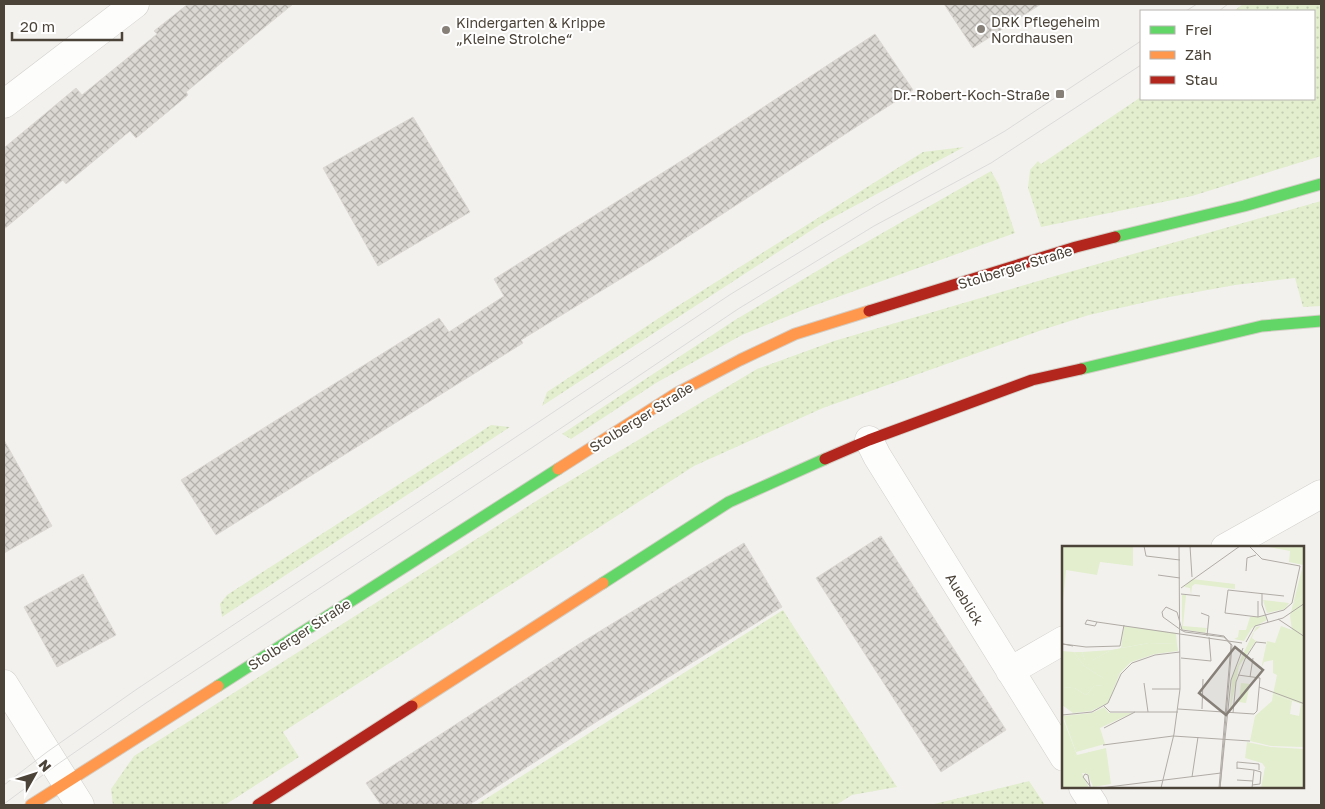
<svg xmlns="http://www.w3.org/2000/svg" width="1325" height="809" font-family="'Golos Text',sans-serif">
	<style>
		.grass { fill: url(#grass-dots) }
		.building { fill: url(#building-cross-hatch); stroke: #dcd8d3 }
		.lines { fill: none; stroke-linecap: round; stroke-linejoin: round }
		.street-casing { stroke: #d1cfcb; stroke-width: 29 }
		.fast-casing { stroke: #d3cec5; stroke-width: 13 }
		.slow-casing { stroke: #d3cec5; stroke-width: 13 }
		.jam-casing { stroke: #d3cec5; stroke-width: 13 }
		.street { stroke: #fdfdfc; stroke-width: 28 }
		.fast { stroke: #63d668; stroke-width: 11 }
		.slow { stroke: #ff974d; stroke-width: 11 }
		.jam { stroke: #b3261e; stroke-width: 11 }
		.tram { stroke: #dbdbda; stroke-width: 1 }
		.poi-dot { fill: #868078; stroke: #fff; stroke-width: 2 }
		.labels { text-anchor: middle; dominant-baseline: central; stroke-width: 4; stroke-linejoin: round; paint-order: stroke }
		.poi-label { font-size: 14px; fill: #4b4338; stroke: #fff; text-anchor: start }
		.street-label { font-size: 14px; fill: #4b4338; stroke: #fff }
		.inset-road { fill: none; stroke: #b0aba5; stroke-width: 1 }
		.view { fill: #868078; fill-opacity: 0.15; stroke: #868078; stroke-width: 2.5 }
		.inset-edge { fill: none; stroke: #4b4338; stroke-width: 2.5 }
	</style>
	<defs>
		<pattern id="grass-dots" width="8" height="8" patternUnits="userSpaceOnUse" patternTransform="scale(1.25)"><rect width="8" height="8" fill="#e2eece"/><path d="M2 2h.1M6 6h.1" fill="none" stroke="#c3cdb2" stroke-width="1.8" stroke-linecap="round"/></pattern>
		<pattern id="building-cross-hatch" width="8" height="8" patternUnits="userSpaceOnUse" patternTransform="scale(1.25)"><rect width="8" height="8" fill="#dbd8d4"/><path d="M0 0l8 8M0 8l8-8" fill="none" stroke="#b4b1ad"/></pattern>
	</defs>
	<rect width="100%" height="100%" fill="#f3f1ee"/>
	<!-- grass -->
	<path class="grass" d="M1243,4H1321V156L1192,196L1041,227L1028,188L1030,170L1038,161L1041,164L1141,97V99H1314V11H1234Z
		M964,147L821,224L542,406L547,392L665,314L923,152Z
		M991,171L999,185L1015,233L810,307L742,335L656,383L571,439L562,434L735,320L842,256Z
		M1321,201V306L1303,307L1295,278L1235,285L1164,298L1089,315L1042,330L823,408L694,466L283,732L299,757L225,805H113L111,789L134,756L541,498L757,369L834,341L1055,276Z
		M491,425L510,427L222,617L220,604L227,595Z
		M783,610L897,787L852,795L836,805H476Z
		M1029,781L1045,805H930Z"/>
	<!-- building -->
	<path class="building" d="M188,4H293L186,92L188,95L136,138L130,131L66,184L63,180L4,229V148L76,88L82,95L157,34L154,31Z
		M944,4H1041L973,48Z
		M875,34L913,90L658,256L521,340L523,343L216,535L181,480L439,318L449,332L504,296L494,279L689,156Z
		M413,117L470,212L378,266L323,168Z
		M4,440L52,526L4,553Z
		M881,536L1006,730L941,772L816,578Z
		M744,543L782,607L596,722L469,805H381L366,783L579,644Z
		M83,574L116,635L57,667L24,607Z"/>
	<g class="lines">
		<!-- street casing -->
		<g class="street-casing">
			<path id="street" d="M4,104L135,4
				M869,440L877,456L1064,757
				M1225,548L1321,494
				M1010,671L1064,640
				M4,684L80,805
				M1083,788L1094,805"/>
		</g>
		<!-- fast casing -->
		<g class="fast-casing">
			<path id="fast" d="M1115,237L1244,206L1321,184
				M1081,369L1262,326L1321,321
				M603,583L729,502L825,459
				M218,686L558,469"/>
		</g>
		<!-- slow casing -->
		<g class="slow-casing">
			<path id="slow" d="M558,469L677,393L740,360L795,334L869,311
				M412,706L603,583
				M31,805L218,686"/>
		</g>
		<!-- jam casing -->
		<g class="jam-casing">
			<path id="jam" d="M869,311L1076,247L1115,237
				M825,459L869,440L1032,380L1081,369
				M258,805L412,706"/>
		</g>
		<!-- street -->
		<use href="#street" class="street"/>
		<!-- fast -->
		<use href="#fast" class="fast"/>
		<!-- slow -->
		<use href="#slow" class="slow"/>
		<!-- jam -->
		<use href="#jam" class="jam"/>
		<!-- tram -->
		<path class="tram" d="M1186,11L1197,4
			M1219,11L1228,4
			M4,785L47,752L137,689L731,294L877,205L1005,131L1141,41
			M4,804L55,766L146,703L533,447L738,309L874,226L991,163L1141,65"/>
	</g>
	<!-- markers -->
	<g class="poi-dot">
		<circle cx="981" cy="29" r="5"/>
		<circle cx="446" cy="30" r="5"/>
		<rect x="1055" y="89" width="10" height="10" rx="2.5"/>
	</g>
	<g class="labels">
		<!-- poi labels -->
		<g class="poi-label">
			<text x="991" y="21">DRK Pflegeheim<tspan x="991" dy="16">Nordhausen</tspan></text>
			<text x="456" y="22">Kindergarten &amp; Krippe<tspan x="456" dy="16">„Kleine Strolche“</tspan></text>
			<text x="1050" y="94" text-anchor="end">Dr.-Robert-Koch-Straße</text>
		</g>
		<!-- street labels -->
		<g class="street-label">
			<text transform="translate(1015 267) rotate(-17)">Stolberger Straße</text>
			<text transform="translate(641 417) rotate(-32)">Stolberger Straße</text>
			<text transform="translate(965 599) rotate(58)">Aueblick</text>
			<text transform="translate(299 634) rotate(-33)">Stolberger Straße</text>
		</g>
	</g>
	<!-- overview -->
	<g transform="translate(1062 546)">
		<rect width="242" height="242" fill="#f3f1ee"/>
		<path d="M242,48V159L211,148L215,129L211,127V114L202,116L199,123L205,95L213,97L219,80L230,84L228,70L231,58ZM120,49H124L121,80L145,82L143,87L120,83ZM203,70L205,74L190,82L182,95L172,93L176,91L177,84H184L188,71ZM199,80L192,86L190,92L194,95L177,120L168,165L170,131L194,81ZM179,137L188,138L184,157L177,156Z" fill="#e2eece"/>
		<path d="M130,33L173,38V43L133,38L130,40L129,49L128,42L122,41ZM49,104L31,114H23L20,106ZM0,105L12,106L22,120L41,132V139L32,140L24,149L11,141L0,142Z" fill="#e2eece"/>
		<path d="M0,0H71V20L38,16L35,29L4,24L0,65ZM201,54L227,57L223,63L205,67ZM62,80L114,87L115,98L87,97L59,102ZM0,170L15,209L44,202L49,238L31,241L26,228L20,227L27,242H0Z" fill="#e2eece"/>
		<path d="M202,0H242V48L231,58L241,19L227,16L228,5ZM87,97L115,98L116,105L93,108L69,116L58,127L46,157L29,165L11,167L0,159V142L11,141L24,149L32,140L41,139V132L22,120L12,106H20L23,114H31L49,104ZM211,148L230,155L228,168L237,170L239,158L242,159V201L209,200L188,195L193,170L210,155ZM42,161L47,167H70L38,182L43,198L14,206L1,170L30,167ZM185,196L209,201L242,203V242H199L203,221L200,217L183,212Z" fill="#e2eece"/>
		<path class="inset-road" d="M82,0L84,10L118,14M128,0L130,31M187,0L200,13L238,20L230,57L222,64L196,71L163,67L166,44L222,50M184,25L185,12L194,9M96,29L118,32M119,42L178,0M200,47V59L206,76M119,48L138,50M139,67L147,70L145,90M196,71V55M216,73L243,91M35,76L25,74L23,78L33,80L35,76L180,97M184,96L193,80L221,72L243,57M11,100L1,98L24,101L58,100L62,79M119,112L149,115L147,91M188,131L191,112M82,137L86,166M197,141L243,158M90,143H118M42,160L48,166H116M116,163L192,168L195,165L198,132L176,129M140,163L141,133M171,167L174,136L183,113L194,96L204,97M0,169L30,166L46,157L59,128L70,117L93,109L118,106M42,182L73,166M41,199L111,190L188,195M175,222L192,224L190,242M175,223V216L197,218V224M130,231L136,191M175,234L191,235M190,239L198,238L199,226L192,224M28,240L21,231L23,228L26,229L28,240V242M38,242L159,227M99,242L112,188L118,143L117,0M157,242L169,99L162,91L123,86L119,84L101,71L100,66L104,61L115,66L120,84L162,90L170,99L158,242M158,242L169,134L181,102"/>
		<path class="view" d="M173,101L201,124L164,169L137,147Z"/>
		<rect width="242" height="242" class="inset-edge"/>
	</g>
	<!-- border -->
	<rect width="1325" height="809" fill="none" stroke="#4b4338" stroke-width="10"/>
	<!-- legend -->
	<rect x="1140" y="10" width="175" height="90" fill="#ffffff" stroke="#b7b4af"/>
	<rect x="1150" y="26" width="25" height="8" fill="#63d668" stroke="#b7b4af"/>
	<text x="1185" y="35" font-size="15" fill="#4b4338">Frei</text>
	<rect x="1150" y="51" width="25" height="8" fill="#ff974d" stroke="#b7b4af"/>
	<text x="1185" y="60" font-size="15" fill="#4b4338">Zäh</text>
	<rect x="1150" y="76" width="25" height="8" fill="#b3261e" stroke="#b7b4af"/>
	<text x="1185" y="85" font-size="15" fill="#4b4338">Stau</text>
	<!-- north arrow -->
	<g transform="translate(35 774) rotate(51)" stroke="#ffffff" stroke-width="4" paint-order="stroke">
	<path d="M0-4L9 19L0 12L-9 19Z" fill="#4b4338"/>
	<text y="-8" font-size="14" font-weight="bold" text-anchor="middle" fill="#4b4338">N</text>
	</g>
	<!-- scale -->
	<path d="M12 32v8h110v-8" fill="none" stroke="#4b4338" stroke-width="2.5"/>
	<text x="20" y="32" font-size="15" fill="#4b4338" stroke="#ffffff" stroke-width="4" paint-order="stroke">20 m</text>
</svg>
